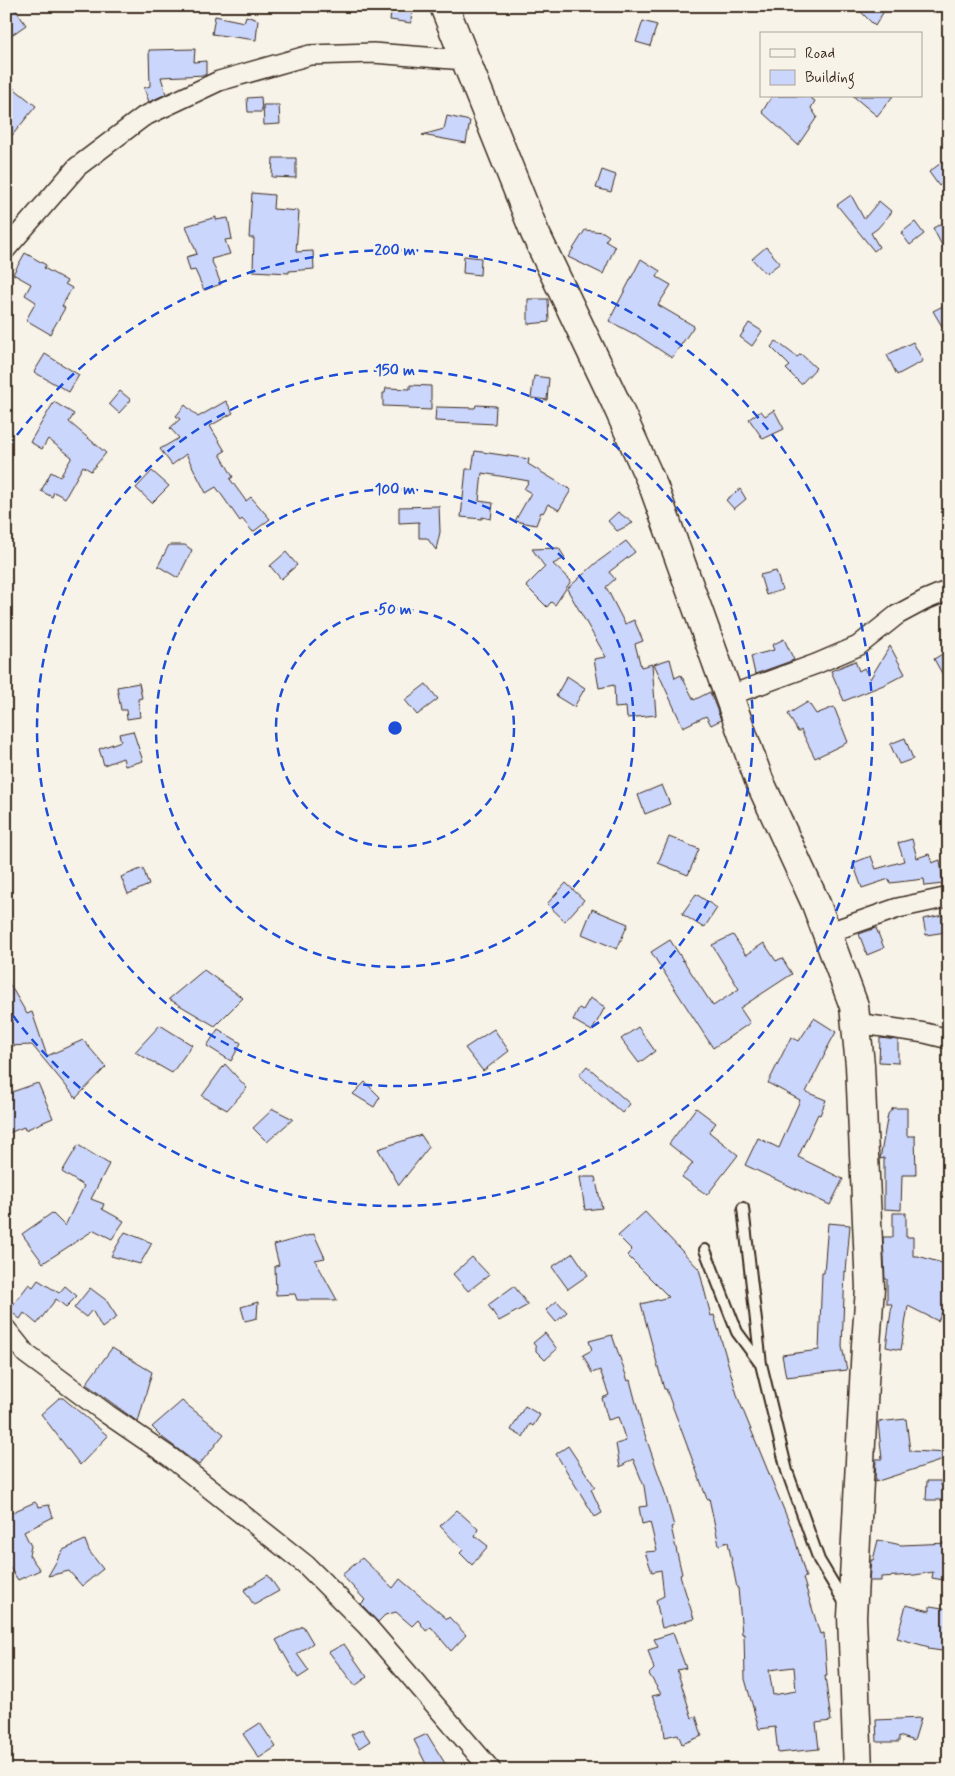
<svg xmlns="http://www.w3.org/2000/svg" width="955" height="1776" font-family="Mynerve,sans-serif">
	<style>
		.building { fill: #cbd6fd; stroke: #3b2a1e; fill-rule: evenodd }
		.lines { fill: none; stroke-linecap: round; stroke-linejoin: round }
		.lane-casing { stroke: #3b2a1e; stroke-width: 14 }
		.street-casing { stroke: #3b2a1e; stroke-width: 22 }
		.secondary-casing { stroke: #3b2a1e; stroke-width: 31 }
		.lane { stroke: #f7f3e8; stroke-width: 10 }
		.street { stroke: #f7f3e8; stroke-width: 19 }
		.secondary { stroke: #f7f3e8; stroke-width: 28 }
		.ring { fill: none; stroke: #1d4ed8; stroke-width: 2.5; stroke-dasharray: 9 6 }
		.centre { fill: #1d4ed8; stroke: #f7f3e8; stroke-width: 2.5 }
		.ring-label { font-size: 15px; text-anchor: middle; font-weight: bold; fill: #1d4ed8; stroke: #f7f3e8; stroke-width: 5; stroke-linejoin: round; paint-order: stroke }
	</style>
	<rect width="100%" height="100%" fill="#f7f3e8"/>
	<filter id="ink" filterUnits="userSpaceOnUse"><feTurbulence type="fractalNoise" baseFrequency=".02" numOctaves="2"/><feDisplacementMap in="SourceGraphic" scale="10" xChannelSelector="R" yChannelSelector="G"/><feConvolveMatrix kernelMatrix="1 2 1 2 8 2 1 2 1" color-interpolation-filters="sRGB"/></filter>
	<g filter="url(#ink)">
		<!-- building -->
		<path class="building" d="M6,6H13L26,25L6,39Z
			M392,6H412L411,23L390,20Z
			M855,6H887L875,26Z
			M215,16L244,22L246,16L258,20L256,40L212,34Z
			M643,21L657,25L650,46L636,42Z
			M195,49L194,62L206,61V75L161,77L166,94L149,102L144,88L150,86L149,50Z
			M6,82L36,106L6,143Z
			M772,96H807L815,101L811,108L817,117L798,145L762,112Z
			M853,96H893L877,116Z
			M261,97L262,112H248L247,98Z
			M263,105H279L280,124L264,125Z
			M447,116L470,121L466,143L422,135L444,129Z
			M949,157V178L939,186L929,172Z
			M273,158H296V178L272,177Z
			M602,170L616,175L611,192L596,188Z
			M252,193L274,195L273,209L299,211L296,252L313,251L314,269L289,271V273L253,271L254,238H249Z
			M851,195L864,219L879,201L892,212L877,229L871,233L879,247L874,251L837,205Z
			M216,217V220L228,218L232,239L225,240L230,254L211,259L221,284L204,290L195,270L190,271L186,257L197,254L186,226Z
			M949,220V259L933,228Z
			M915,222L924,234L910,245L901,233Z
			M585,230L603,232L609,236L605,241L615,247L603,274L568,257Z
			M766,247L780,263L766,274L752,259Z
			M25,253L46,265L44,268L67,281L65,284L72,288L62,306L65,308L50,334L26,320L36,302L25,295L31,284L13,274Z
			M464,256L481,258L480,275L463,273Z
			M641,259L660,271L657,277L671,285L658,305L694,326L672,358L634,333V334L609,321Z
			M528,299H548L549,322L528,324Z
			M949,303V338L933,311Z
			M749,323L762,331L752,346L740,337Z
			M776,341L797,357L801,354L816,368L801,384L786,369L790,366L771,347Z
			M913,342L923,361L897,375L887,355Z
			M45,354L79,375L69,392L34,372Z
			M534,376L549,378L547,400L531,398Z
			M410,385L431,386V410L409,409V407L383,406V393H385L386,388L410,389Z
			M120,391L131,400L119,413L109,404Z
			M226,401L233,413L210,426L225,451L220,454L233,477L230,479L246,501L251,497L270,519L253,532L242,519L240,521L216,487L206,493L186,454L172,465L160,449L179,438L170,428L180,419L176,416L185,405L198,417Z
			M54,402L74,414L69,422L106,453L91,471L83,466L65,498L54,492L52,497L41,491L51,472L60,477L72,457L48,439L42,449L30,442Z
			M476,405L496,406L495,424L435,421L436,407L475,408Z
			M774,410L784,429L763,439L749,419L761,411L765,416Z
			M475,451L529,459L528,464L571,490L559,510L548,504L543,513L541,512L536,525L515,521L531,493L524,489L529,481L482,473L479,501L493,503L491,519L482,517V519L461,517L466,469H472Z
			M152,471L169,486L152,503L136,488Z
			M740,489L746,499L734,509L726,500Z
			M439,506L440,532L436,550L427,538H419V522L399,523V507Z
			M618,512L633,523L617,531L608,521Z
			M626,541L635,552L609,572L615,579L606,587L625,624L634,620L643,641L635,644L641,667L652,664L656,715L627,718L626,707L615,708L614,685L599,688L594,659L606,657L567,589L596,563Z
			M169,545H185L192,550L178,578L158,566Z
			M559,548L565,558L553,564L571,581L555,605L551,602L547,607L526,586L545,567L532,549Z
			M286,552L297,565L281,579L270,566Z
			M776,571L782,590L766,595L760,575Z
			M784,639L794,660L755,674L751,656L774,650L772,645Z
			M890,646L905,674L886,684L844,701L831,671L855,661L859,671L864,668L870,679Z
			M949,650V686L934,659Z
			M670,659L675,678L681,675L694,700L710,692L721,720L711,725L706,716L683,727L654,664Z
			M567,676L585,688L574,707L556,696Z
			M139,683L142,698L138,699L140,717L127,719L126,710H121L117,687Z
			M426,684L438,699L417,715L405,700Z
			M808,702L816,714L834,707L848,742L815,758L801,730L798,732L788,714Z
			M133,731L143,761L125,766L123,758L104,765L99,749L121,741L119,734Z
			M905,738L913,759L899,764L890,744Z
			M662,785L670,804L645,814L638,795Z
			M669,837L699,849L688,875L658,863Z
			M912,839L917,858L929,854L932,863L940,860L943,884L925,886L924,879L890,883L889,879L862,888L853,863L871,856L876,869L904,861L898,843Z
			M143,868L149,885L128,894L121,877Z
			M566,883L584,900L565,921L547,904Z
			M696,894L717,908L704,928L682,914Z
			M592,909L628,924L617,949L582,934Z
			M943,915L946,932L926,935L923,919Z
			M876,928L884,948L867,955L859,934Z
			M733,935L746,955L764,943L776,961L782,958L792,974L740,1008L750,1023L713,1048L651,952L670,940L683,960L682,961L683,960L713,1006L739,989L712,945Z
			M204,970L243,998L215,1026L169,999Z
			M6,978L27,1014L32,1012L47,1056L83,1040L106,1067L76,1098L32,1045L6,1046V1024L9,1022L6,1013Z
			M590,998L605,1007L592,1031L573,1020L579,1008L583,1010Z
			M814,1018L836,1032L824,1054H825L806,1092L826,1100L820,1115L818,1114L798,1157L843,1179L830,1205L745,1165L758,1138L779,1148L800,1100L768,1083L791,1037L799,1041Z
			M160,1025L192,1045L172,1073L135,1052Z
			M638,1027L655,1051L639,1063L621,1039Z
			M218,1029L241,1043L231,1061L207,1046Z
			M494,1029L509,1051L483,1071L465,1048Z
			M880,1038L898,1040V1063L879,1062Z
			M225,1064L247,1088L227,1110L202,1096Z
			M587,1066L630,1104L622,1113L579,1075Z
			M365,1082L380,1097L374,1107L353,1094Z
			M38,1083L53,1118L25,1130L24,1127L6,1134V1094Z
			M696,1108L716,1123L709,1132L738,1155L707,1195L682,1177L693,1163L669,1144Z
			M893,1108H907V1136H915L916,1175H902L901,1210L884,1209V1158L880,1159L888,1114Z
			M273,1109L293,1119L267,1142L253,1128Z
			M421,1135L429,1147L399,1185L378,1149Z
			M78,1145L109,1164L91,1199L104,1204L102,1209L124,1221L112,1239L94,1230L43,1263L22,1234L52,1213L65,1226L84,1186L62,1172Z
			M580,1177H595L602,1208L585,1210Z
			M645,1212L699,1269L711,1316L714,1315L738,1398L793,1532L806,1577L803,1578L820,1634L824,1633L827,1676H825L831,1721L816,1723L819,1749L778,1753L775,1727L759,1729L745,1679L744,1634H742L738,1588H737L728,1542L719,1545L709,1498L707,1499L666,1389H664L641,1304L669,1297L627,1255L632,1250L618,1236ZM794,1667L796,1691L773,1695L769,1670Z
			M893,1213H906V1237H913V1256H918L949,1265V1287L944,1304H946L938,1321L908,1306L901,1350L886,1347L892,1304H887V1279H885L883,1237H893Z
			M828,1223L850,1225L846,1272L845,1271L842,1347L847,1370L786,1377L782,1355L819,1350L822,1273H824Z
			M125,1232L152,1243L140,1264L111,1256Z
			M314,1234L325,1258L315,1260L337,1300H297L295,1294L276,1295L275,1266L279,1265L274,1245Z
			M573,1253L588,1275L568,1289L552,1267Z
			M472,1257L489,1275L468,1291L453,1274Z
			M38,1280L59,1293L65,1286L77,1296L66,1307L56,1299L37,1324L24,1313L20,1319L9,1310L29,1284L33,1287Z
			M514,1286L528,1305L499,1321L488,1305Z
			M90,1288L106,1300L117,1317L102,1328L92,1310L86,1317L74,1308Z
			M557,1301L567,1312L556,1322L546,1310Z
			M258,1302L257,1318L245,1321L241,1307Z
			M545,1333L557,1349L545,1360L536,1351V1347L533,1343Z
			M612,1335L628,1381L630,1380L642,1426L664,1490L674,1526L671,1527L682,1574L680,1575L694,1619L662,1628L656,1600L664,1596L661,1570L652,1572L645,1552L657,1551L650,1522L642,1524L639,1507L647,1506L644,1486L633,1459L620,1467L616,1444L626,1441L618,1417L608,1420L602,1398L609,1395L600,1370L592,1373L583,1355L592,1350L589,1341Z
			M112,1348L152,1372L138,1422L86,1384Z
			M59,1398H63L108,1436L80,1465L41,1414Z
			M182,1401L224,1434L199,1465L163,1438L152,1427Z
			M525,1406L540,1415L533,1426L530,1424L523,1437L511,1430Z
			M906,1419L910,1451L949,1453V1458L875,1482L876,1459H882L878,1422Z
			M568,1446L595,1487L591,1489L602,1513L595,1517L556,1454Z
			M927,1481H941V1485L949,1486V1500H926Z
			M35,1502L39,1507L49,1505L53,1517L24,1532L31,1546L29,1555L40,1570L18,1580L6,1562V1515Z
			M457,1510L478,1529L475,1536L488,1546L472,1565L460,1553L463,1550L440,1526Z
			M85,1540L89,1551L103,1569L82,1586L69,1571L48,1576L63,1550Z
			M878,1540L901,1545L949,1543V1581L932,1578L933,1572L915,1575L881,1577V1581H869L871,1560H873Z
			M362,1558L393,1588L400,1579L447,1619L449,1617L466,1635L451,1651L431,1627L426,1631L418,1620L412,1626L396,1612L385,1615L378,1622L361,1604L365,1600L342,1575Z
			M268,1575L279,1591L254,1605L244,1590Z
			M906,1605L930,1611V1606L949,1609V1652L928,1649L929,1647L897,1638Z
			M303,1626L313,1643L297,1654L309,1671L298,1678L276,1640Z
			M673,1633L686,1668L677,1670L692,1718L696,1716L702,1736L682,1744L678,1734L665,1737L663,1720L652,1696L661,1694L649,1674L654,1669L648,1650L658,1647L654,1639Z
			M344,1644L367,1677L355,1686L329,1652Z
			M921,1718L914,1741L899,1736V1742H877L876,1720Z
			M260,1723L276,1747L259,1758L243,1734Z
			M362,1729L370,1741L359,1748L351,1735Z
			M427,1734L449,1770H429L414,1740Z"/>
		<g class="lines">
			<!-- lane casing -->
			<g class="lane-casing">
				<path id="lane" d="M743,1208L761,1364L787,1471L819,1560L846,1605
					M705,1250L737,1332L760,1363"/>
			</g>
			<!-- street casing -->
			<g class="street-casing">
				<path id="street" d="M6,249L77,167L143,117L219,81L310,55L373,53L465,60
					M728,696L816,664L858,646L897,615L925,600L949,590
					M827,933L898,908L949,897
					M856,1023L925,1033L949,1039
					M6,1329L26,1354L107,1414L170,1457L306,1565L367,1626L491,1770"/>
			</g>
			<!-- secondary casing -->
			<g class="secondary-casing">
				<path id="secondary" d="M444,6L535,233L615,401L654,488L759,780L816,904L854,1006L860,1065L870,1288L866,1345L852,1617L858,1770"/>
			</g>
			<!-- lane -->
			<use href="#lane" class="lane"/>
			<!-- street -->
			<use href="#street" class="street"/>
			<!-- secondary -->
			<use href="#secondary" class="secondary"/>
		</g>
	</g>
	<!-- distance rings -->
	<g class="ring">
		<circle cx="395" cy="728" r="119"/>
		<circle cx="395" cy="728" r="239"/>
		<circle cx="395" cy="728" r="358"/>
		<path d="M8 447A478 478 0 1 1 8 1009"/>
	</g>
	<circle cx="395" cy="728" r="8" class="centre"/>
	<g class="ring-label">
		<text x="395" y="255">200 m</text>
		<text x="395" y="375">150 m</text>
		<text x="395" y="494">100 m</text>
		<text x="395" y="614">50 m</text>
	</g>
	<!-- margin -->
	<rect width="955" height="1776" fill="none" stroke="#f7f3e8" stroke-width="25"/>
	<rect x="12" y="12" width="930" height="1751" fill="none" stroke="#3b2a1e" stroke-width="2" filter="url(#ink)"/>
	<!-- legend -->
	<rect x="760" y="32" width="162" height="65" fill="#f7f3e8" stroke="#aca397"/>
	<rect x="770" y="49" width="25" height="8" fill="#f7f3e8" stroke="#aca397"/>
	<text x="805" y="58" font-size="15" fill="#3b2a1e">Road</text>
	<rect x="770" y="70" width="25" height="15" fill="#cbd6fd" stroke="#aca397"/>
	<text x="805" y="82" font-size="15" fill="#3b2a1e">Building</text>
</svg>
